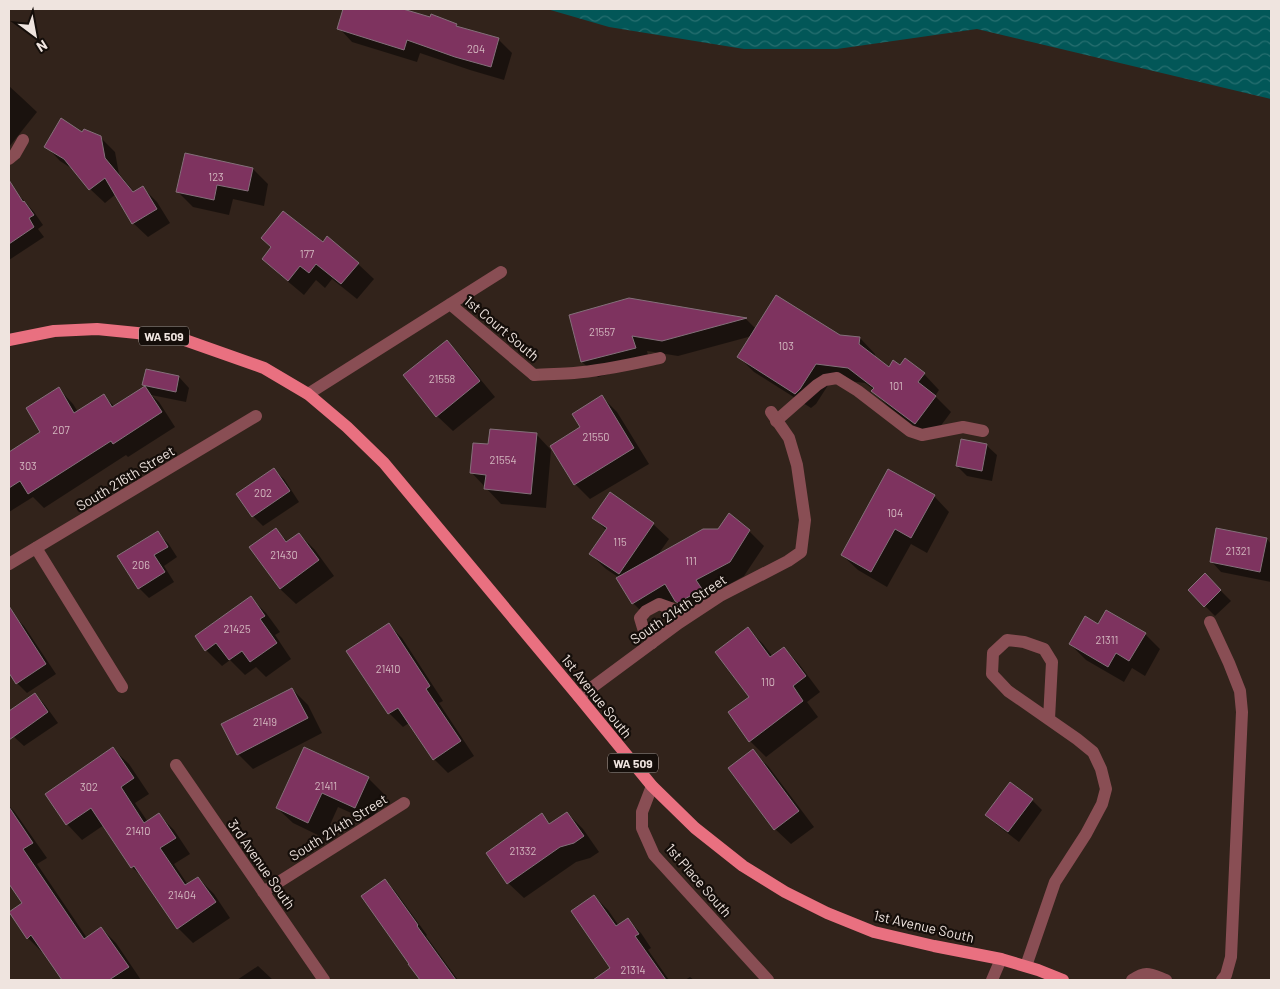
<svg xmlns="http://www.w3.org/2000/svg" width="1280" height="989" font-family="Barlow,sans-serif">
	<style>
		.water { fill: url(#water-waves) }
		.shadow { fill: #0007 }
		.building { fill: #7e335f; stroke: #84707a }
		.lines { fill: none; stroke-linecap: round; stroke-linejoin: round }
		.service { stroke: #894e54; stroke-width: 12 }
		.minor { stroke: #894e54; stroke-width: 12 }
		.primary { stroke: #e97080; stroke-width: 12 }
		.labels { text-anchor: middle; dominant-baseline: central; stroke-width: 4.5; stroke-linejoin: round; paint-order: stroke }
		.number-label { font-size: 11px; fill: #d3b8bf }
		.shield { fill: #150e0a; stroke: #aea49f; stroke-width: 1 }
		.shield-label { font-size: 12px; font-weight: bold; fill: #efe4df }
		.street-label { font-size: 14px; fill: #efe4df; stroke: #150e0a }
	</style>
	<defs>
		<pattern id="water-waves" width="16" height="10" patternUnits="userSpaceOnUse" patternTransform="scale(1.25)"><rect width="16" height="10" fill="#025758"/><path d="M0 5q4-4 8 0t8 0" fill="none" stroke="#276f70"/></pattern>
	</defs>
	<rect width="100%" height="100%" fill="#32231b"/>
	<!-- water -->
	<path class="water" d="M547,9H1271V99L977,29L837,49H744L609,27Z"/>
	<!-- shadow -->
	<path class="shadow" d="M345,9H398L431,19L456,25L460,28L498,39L512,53L504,80L470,70L420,53L417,62L352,42L339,28Z
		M9,86L21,97L37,112L9,147Z
		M83,134L100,137L115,152L119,174L135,193L143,188L157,202L170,223L148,237L133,223L116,194L105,203L90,189L74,170L60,161L46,146Z
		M253,169L268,184L264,206L233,199L229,215L193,207L178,192Z
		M15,191L34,212L43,225L38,229L44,237L9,260V196Z
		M323,243L358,264L374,279L357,299L332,279L325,288L316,280L304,295L279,274L263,258L272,248Z
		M629,300L746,319L756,329L860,338L875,354V358L890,369L900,367L924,374L939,390L935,396L951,412L931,439L888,406L873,391L874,390L865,383L832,379L816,404L811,408L754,372L739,357L752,336L678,356L647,351L650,363L598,377L582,362Z
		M447,342L462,357L495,397L453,431L437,416L405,376Z
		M179,377L189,388L186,402L151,395L159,402L175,427L128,457L126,455L44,508L33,497L9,512V453L42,432L59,389L73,404L78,412L104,396L115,407L146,387L144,385Z
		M602,397L617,412L649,464L590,499L575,484L582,427Z
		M536,434L551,450L546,508L501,504L471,472Z
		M986,445L997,455L992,481L967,476L957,466Z
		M273,469L284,479L299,502L263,526L253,516Z
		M934,496L949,512L927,553L911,544L887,587L858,570L842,555Z
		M730,515L749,531L764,546L744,576L710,595L715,604L691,615L676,600L647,617L633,603L618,577L606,569L590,554L607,531L594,518L653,524L669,539L657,556L718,530Z
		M276,530L288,542L299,534L315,550L334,576L296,604L280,589Z
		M157,533L168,543L177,557L164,566L174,582L149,598L139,588Z
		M1267,539L1271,544V582L1221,572L1211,561Z
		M1205,575L1231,601L1215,616L1189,590Z
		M251,598L266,613L280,632L275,635L291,659L266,677L256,667L245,675L230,660L222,666L206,650L197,637Z
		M14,616L24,626L56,674L27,693L17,683L9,671V619Z
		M388,624L402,638L443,701L439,703L474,756L448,773L434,759L409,723L403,727L389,713Z
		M1099,626L1145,634L1160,649L1145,676L1132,668L1124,682L1086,660L1070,644Z
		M748,629L763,644L773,657L784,648L799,664L820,692L807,702L818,717L766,757L750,741L729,713L751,697Z
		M292,689L308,705L322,733L253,769L238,754Z
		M35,694L45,705L58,723L24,746L13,736L9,730V712Z
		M113,749L129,764L149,794L135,803L148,822L159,815L174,830L190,854L174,864L188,885L198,878L214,894L230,918L193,943L178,928L144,879L132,867L104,825L82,840L67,824Z
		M304,749L368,778L384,794L371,822L338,807L324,838L293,823L277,808Z
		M752,751L768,766L814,827L791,844L775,829Z
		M1032,800L1042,810L1019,842L997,825L986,815Z
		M9,806L14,811L47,858L37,864L87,938L101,928L116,943L141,980H63L44,952H42L28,938L24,904L10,883L9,884Z
		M567,813L583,829L599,852L590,858L576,862L524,898L508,883L541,815L551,825Z
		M385,880L395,891L427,935L426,936L458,980H422L362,897Z
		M594,896L608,910L619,926L628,920L641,933L651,948L648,950L669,980H612L607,972L611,968Z
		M258,966L273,980H237Z
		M690,977L694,980H685Z"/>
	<!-- building -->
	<path class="building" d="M343,9H403L430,17L431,14L457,24L456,26L499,38L491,67L455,57L407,40L404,50L337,29Z
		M61,118L82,132L84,129L101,136L105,158L133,192L143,186L157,209L132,224L105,178L89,190L64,159L44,147Z
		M185,153L253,168L248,191L217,185L214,200L176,192Z
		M9,180L23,202L24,201L34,215L29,218L34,227L9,244Z
		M283,211L323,242L327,236L359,263L341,284L316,264L309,273L300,266L288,281L262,259L271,247L261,238Z
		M776,295L840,335L860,337L859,344L889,367L893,360L900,365L905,358L925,373L918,382L936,396L915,424L871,391L874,388L848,368L816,364L800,389L795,394L737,357Z
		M629,298L747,318L662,341L632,336L636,348L581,362L569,315Z
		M447,340L480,381L436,417L403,375Z
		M146,369L179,376L176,392L142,385Z
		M145,386L162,412L113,444L111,441L28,494L20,481L9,488V452L40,432L26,408L59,387L74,413L104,394L112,407Z
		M602,395L634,448L574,485L550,446L580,427L572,414Z
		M490,429L537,433L531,494L484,489L486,475L470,473L473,443L488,444Z
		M961,439L987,444L982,471L956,466Z
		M274,468L290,491L252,517L236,494Z
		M888,469L935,495L911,538L895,529L871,572L841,555Z
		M610,492L654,523L619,574L589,554L607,528L592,518Z
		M729,513L750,530L730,562L696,580L702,589L678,603L675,601L665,584L632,604L616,578L703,529H718Z
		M276,528L286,542L299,533L319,560L280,589L249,547Z
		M1216,528L1267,538L1260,572L1210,562Z
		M158,531L168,547L154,555L165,572L138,589L117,556Z
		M1205,573L1221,590L1204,607L1188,590Z
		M251,596L265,616L260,619L277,643L250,662L242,651L229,660L216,643L205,651L195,636Z
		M9,606L46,664L16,684L9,673Z
		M1106,610L1146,633L1129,661L1116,653L1108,667L1069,644L1085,616L1098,624Z
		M389,623L430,686L426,689L461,741L433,760L398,708L388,714L346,651Z
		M748,627L770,657L784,647L806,676L793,686L803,701L749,742L728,712L749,697L715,652Z
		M292,688L308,718L237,755L221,724Z
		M35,693L48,712L9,740V711Z
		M113,747L134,778L121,787L144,823L159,813L176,838L160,848L185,885L198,877L216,902L177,929L134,866L131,868L91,808L66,825L45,794Z
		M304,747L369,777L355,808L322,793L308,823L276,808Z
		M753,749L799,811L774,830L728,768Z
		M1010,782L1033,799L1008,832L985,815Z
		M9,807L33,843L23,849L84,939L101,927L129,967L109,980H62L31,935L27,939L9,912L22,903L9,884Z
		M567,812L584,836L574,843L560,847L507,884L486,853L542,813L549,824Z
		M385,879L418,925L417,926L456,980H420L408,964H409L361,896Z
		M594,895L616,926L628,918L639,934L635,936L666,980H593L610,968L571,911Z"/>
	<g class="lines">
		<!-- service -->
		<path class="service" d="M9,159L15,154L23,140
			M534,375C547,374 561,374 574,373C603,371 632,364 660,358
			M776,421L817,385L825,380L837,378L858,391L910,431L922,435L963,427L983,431
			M36,548L122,687
			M1210,622L1229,663L1240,691L1242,712L1231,957L1226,975L1222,980
			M652,643L643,628L640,618L646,611L659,604L673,609L684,619
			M1026,966L1055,882L1086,834L1102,804L1106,789L1101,769L1093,752L1077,739L1008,691L992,674L993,653L1007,640L1024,642L1044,649L1052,662L1049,719
			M1132,980C1147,970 1150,974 1166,980"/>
		<!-- minor -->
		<path class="minor" d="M450,304L534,375
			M308,394L501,272
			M9,564L256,416
			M579,697L679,623L720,596L788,561L801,552L805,520L797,465L789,438L771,412
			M176,765L324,980
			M652,786L642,812V828L654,855L768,980
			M263,892L404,803
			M992,980L1001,959"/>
		<!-- primary -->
		<path class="primary" d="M9,340L54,331L97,329L137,333L182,339L264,368L308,394L347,427L384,463L579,697L652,786L695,828L743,866L785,892L827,913L874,932L934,946L1001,959L1038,970L1063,980"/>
	</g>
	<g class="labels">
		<!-- number labels -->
		<g class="number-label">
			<text x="476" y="48">204</text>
			<text x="216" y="176">123</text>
			<text x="307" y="253">177</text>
			<text x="602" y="331">21557</text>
			<text x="786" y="345">103</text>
			<text x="442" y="378">21558</text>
			<text x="896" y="385">101</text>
			<text x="61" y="429">207</text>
			<text x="596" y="436">21550</text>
			<text x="503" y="459">21554</text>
			<text x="28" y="465">303</text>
			<text x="263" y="492">202</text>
			<text x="895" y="512">104</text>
			<text x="620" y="541">115</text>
			<text x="1238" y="550">21321</text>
			<text x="284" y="554">21430</text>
			<text x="691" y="560">111</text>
			<text x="141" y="564">206</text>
			<text x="237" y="628">21425</text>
			<text x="1107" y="639">21311</text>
			<text x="388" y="668">21410</text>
			<text x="768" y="681">110</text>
			<text x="265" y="721">21419</text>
			<text x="326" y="785">21411</text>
			<text x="89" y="786">302</text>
			<text x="138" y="830">21410</text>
			<text x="523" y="850">21332</text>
			<text x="182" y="894">21404</text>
			<text x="633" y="969">21314</text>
		</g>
		<!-- shield labels -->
		<g class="shield">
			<rect x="139" y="326.5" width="50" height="19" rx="4"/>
			<rect x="608" y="753.5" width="50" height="19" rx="4"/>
		</g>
		<g class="shield-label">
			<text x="164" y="336">WA 509</text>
			<text x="633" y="763">WA 509</text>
		</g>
		<!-- street labels -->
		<g class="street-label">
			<text transform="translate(502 328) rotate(40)">1st Court South</text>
			<text transform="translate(125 478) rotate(-31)">South 216th Street</text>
			<text transform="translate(678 609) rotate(-34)">South 214th Street</text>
			<text transform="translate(597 696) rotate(51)">1st Avenue South</text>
			<text transform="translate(338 827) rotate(-32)">South 214th Street</text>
			<text transform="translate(262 864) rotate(55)">3rd Avenue South</text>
			<text transform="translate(699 880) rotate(49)">1st Place South</text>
			<text transform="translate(924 926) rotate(13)">1st Avenue South</text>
		</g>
	</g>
	<!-- border -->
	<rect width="1280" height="989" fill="none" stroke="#efe4df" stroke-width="20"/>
	<!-- north arrow -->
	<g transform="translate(35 35) rotate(148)" stroke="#150e0a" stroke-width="4" paint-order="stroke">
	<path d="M0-4L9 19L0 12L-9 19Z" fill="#efe4df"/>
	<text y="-8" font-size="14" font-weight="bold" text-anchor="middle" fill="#efe4df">N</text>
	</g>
</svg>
